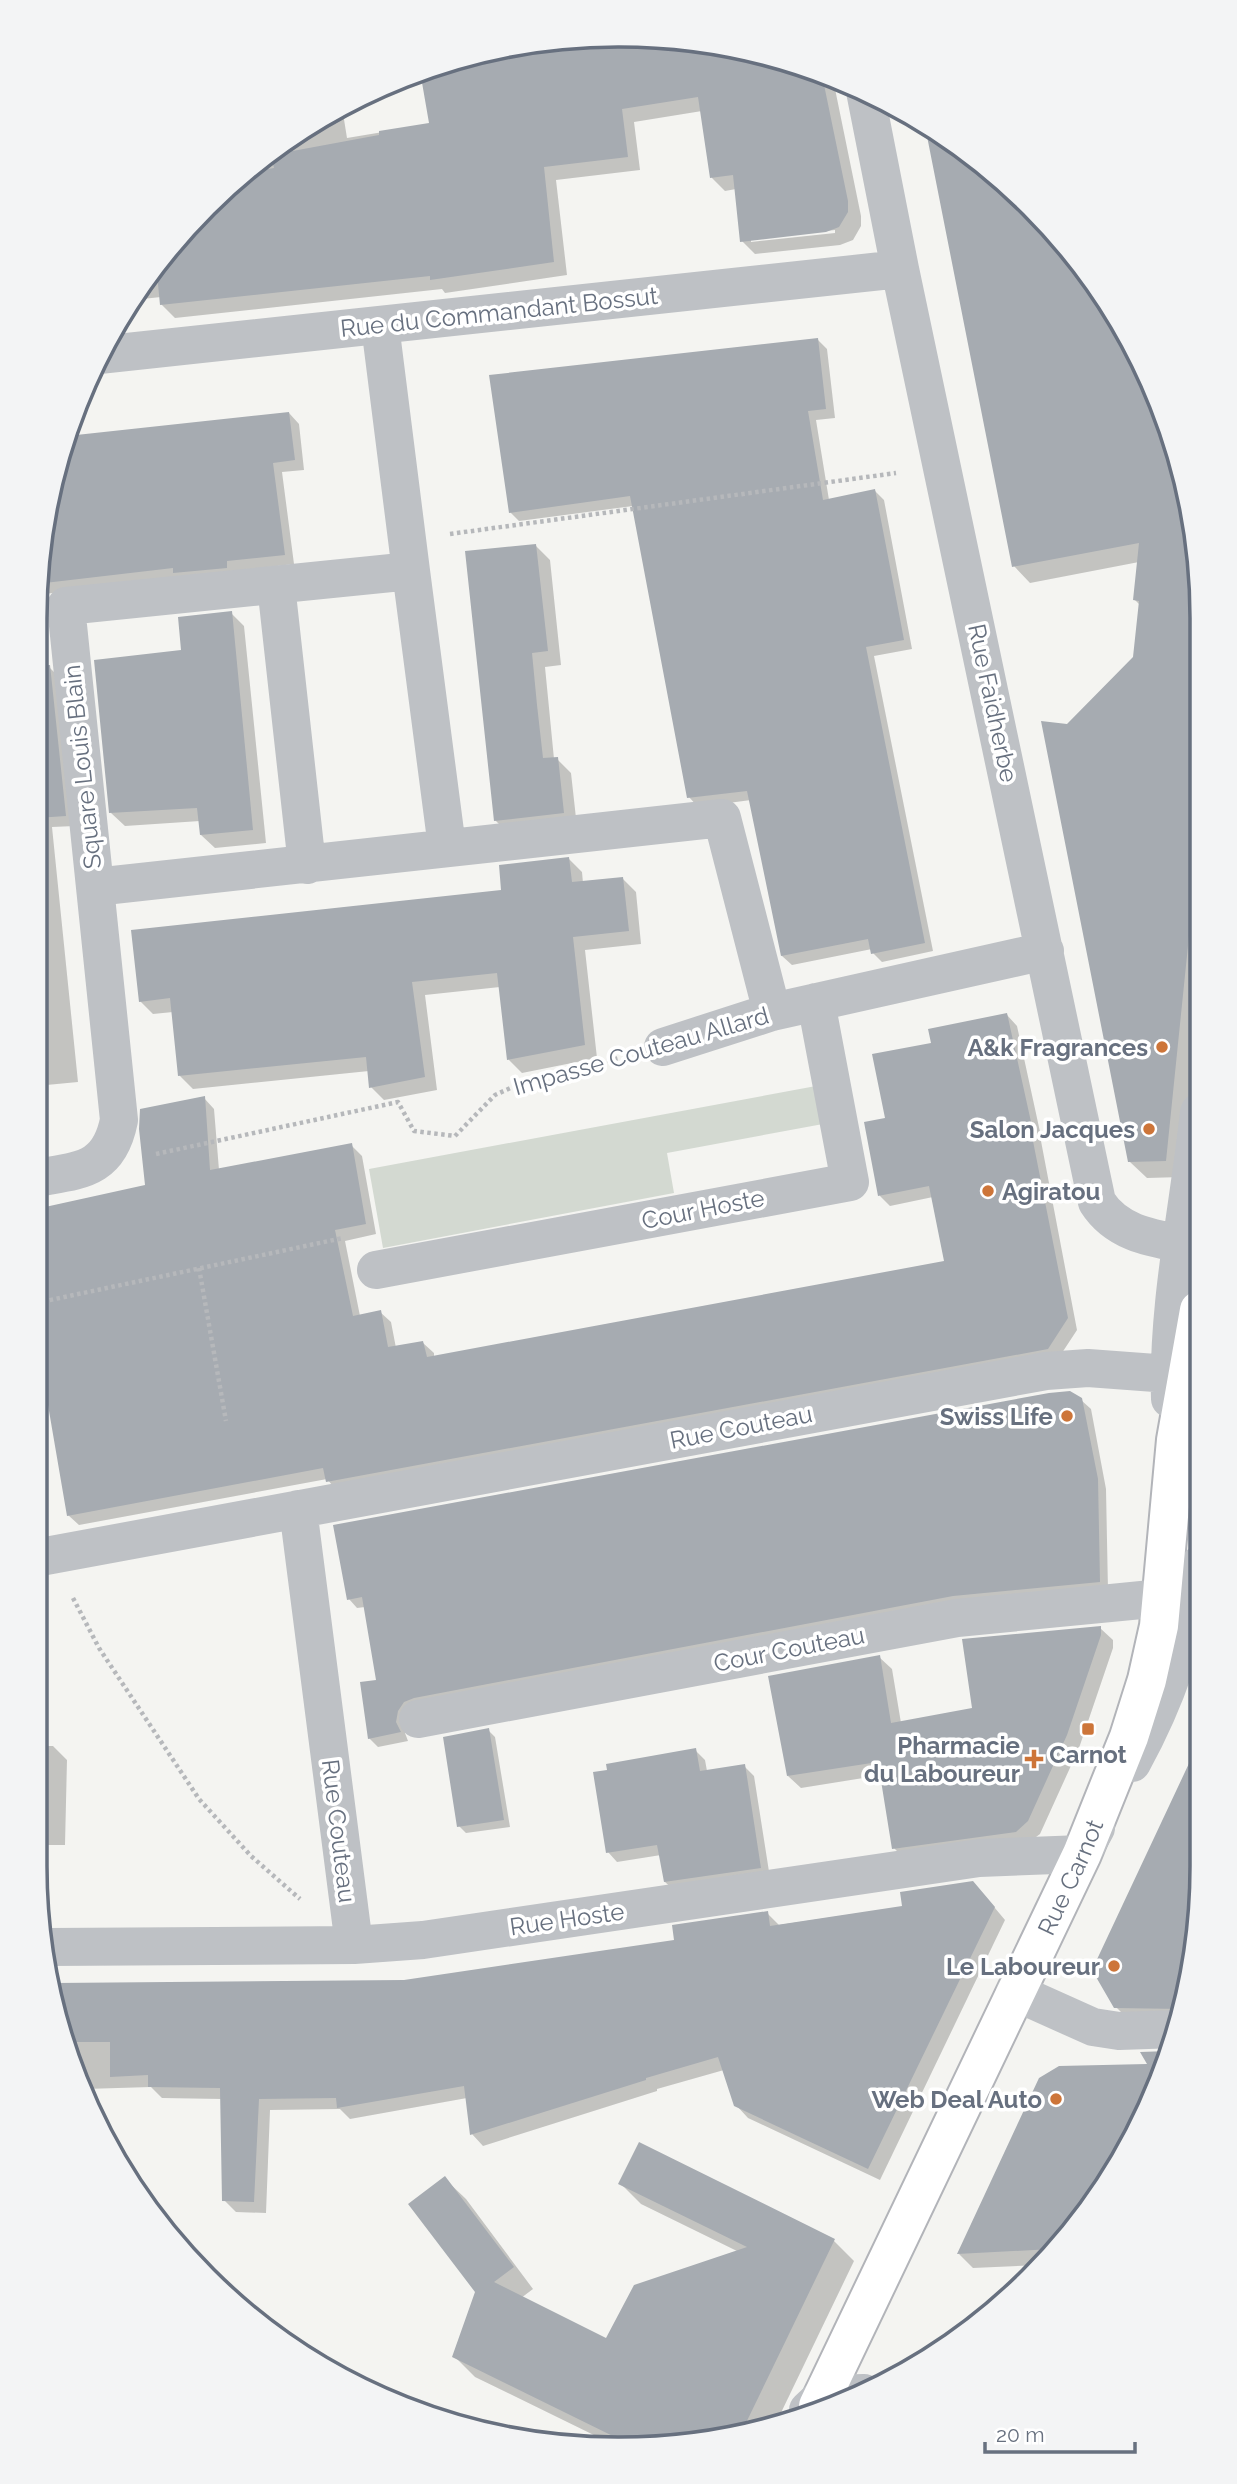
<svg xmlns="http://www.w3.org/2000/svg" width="1237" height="2484" font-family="Raleway,sans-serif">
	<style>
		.green { fill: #d3d9d1 }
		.shadow { fill: #0003; fill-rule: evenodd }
		.building { fill: #a6abb1 }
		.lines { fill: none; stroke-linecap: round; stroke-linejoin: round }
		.major-casing { stroke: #b2b4b9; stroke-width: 42 }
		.path { stroke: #b6b8bb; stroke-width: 4.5; stroke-dasharray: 3.5 3.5; stroke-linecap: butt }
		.minor { stroke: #bec1c5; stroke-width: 38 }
		.major { stroke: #fff; stroke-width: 38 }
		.poi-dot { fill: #cd7539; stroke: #fff; stroke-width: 2.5 }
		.labels { text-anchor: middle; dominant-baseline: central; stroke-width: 7; stroke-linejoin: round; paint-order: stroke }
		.street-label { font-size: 24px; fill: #67707f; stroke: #fff }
		.poi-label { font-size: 24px; font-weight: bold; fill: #67707f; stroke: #fff; text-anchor: end }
		.rim { fill: none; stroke: #67707f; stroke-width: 3.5 }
	</style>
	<rect width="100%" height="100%" fill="#f4f4f1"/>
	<!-- green -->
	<path class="green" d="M816,1086L823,1124L667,1153L674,1193L383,1248L369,1169Z"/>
	<!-- shadow -->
	<path class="shadow" d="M656,36L769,55L833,79L861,216V226L853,240L840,245L755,254L742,241L736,189L725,191L712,178L702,111L634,122L640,170L556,180L567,275L445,293L442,289L175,318L161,304V297L133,300L155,264L233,180L326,113L342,107L347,138L431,124L421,70L431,66L542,40ZM835,230V233L751,242V239Z
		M928,127L974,156L1082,264L1158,396L1197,543L1198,1014L1182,1177L1147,1178L1130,1162L1067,726L1135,658L1140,605L1135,600L1139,562L1030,583L1014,566Z
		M818,340L827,349L835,418L816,420L829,500L875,491L884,500L912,649L874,656L933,951L882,962L873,953L872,949L792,965L782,956L751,800L698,807L689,797L633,506L519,521L510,512Z
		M289,413L299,424L304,470L282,472L294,564L36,595V581L55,468L66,438Z
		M536,546L550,560L561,665L545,667L554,759H557L571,773L577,827L509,834L495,820Z
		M231,613L244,626L266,843L215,848L201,835L200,821L125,826L111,813L183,652Z
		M49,667L59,677L75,826L52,827L78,1082L36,1086V668Z
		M569,859L582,872L583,883L623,879L636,892L641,944L585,950L597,1058L522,1073L509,1060L500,987L425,995L437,1090L384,1100L371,1087L369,1071L193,1089L180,1076L173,1012L153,1014L140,1001L503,892Z
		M1007,1015L1017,1026L1042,1141H1041L1077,1330L1058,1359L338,1492L327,1479L79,1525L68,1515L36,1327V1210L147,1187L204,1098L214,1109L219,1170L351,1145L362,1156L376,1234L345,1241L360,1316L380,1312L391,1322L396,1348L423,1343L434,1353V1358L946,1262L933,1197L890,1206L880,1196L887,1119Z
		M1081,1400L1091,1409L1106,1489L1108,1590L406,1720L405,1733L408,1741L378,1747L369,1738L378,1681L365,1607L357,1608L349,1599Z
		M1100,1628L1113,1640V1648L1079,1748L1040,1834L1028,1843L906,1860L894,1848L882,1775L801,1788L788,1776L879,1657L892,1669L901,1723L974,1710Z
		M488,1730L495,1737L510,1827L466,1833L459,1826Z
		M35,1746H53L67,1760L65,1845H35Z
		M695,1750L705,1760L707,1771L744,1766L754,1776L770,1878L675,1891L665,1882L661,1855L617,1862L608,1852Z
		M1200,1755L1201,1903L1182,2016L1131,2022L1116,2007L1192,1762Z
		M984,1895L1005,1920L880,2180L748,2118L736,2105L724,2070L657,2089V2091L483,2146L472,2134L467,2098L350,2119L340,2109L270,2110L266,2213L236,2212L224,2200L222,2099L162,2098L151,2087L85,2089L66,2053L55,1985L404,1982L676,1942L767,1913L779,1925Z
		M1168,2053L1142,2123L1041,2265L973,2268L959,2254L1150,2066L1143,2054Z
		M445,2179L466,2199L533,2289L521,2298L607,2341L739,2252L641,2204L620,2183L834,2241L854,2261L778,2419L695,2444L606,2441L475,2377L454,2356L477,2292Z"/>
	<!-- building -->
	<path class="building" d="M656,36L740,50L742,62L772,56L822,75L848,201V212L839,227L826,232L740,242L733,175L710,178L698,97L622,109L628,157L544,167L554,262L430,280V276L160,305L156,263L233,180L243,173L274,168L271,155L379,135V131L429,123L420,71L431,66L542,40Z
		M925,126L974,156L1082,264L1158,396L1197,543L1198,848L1166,1161L1128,1162L1041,721L1067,724L1133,657L1139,601L1133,600L1139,543L1012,567Z
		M818,338L826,409L808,411L823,500L875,489L897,603L904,640L866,647L925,943L871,954L868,939L781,956L747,791L687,798L630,496L509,513L489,375Z
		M289,412L295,460L273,463L285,555L227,561V568L173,573V568L36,584L55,468L67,436Z
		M536,544L548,651L532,653L537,705L543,758L558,757L564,813L494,821L465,551Z
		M232,611L253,830L200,835L197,808L109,813L94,660L181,650L178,617Z
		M50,665L66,816L36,818V666Z
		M569,857L572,882L623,877L629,931L573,937L585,1045L507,1060L497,973L412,982L425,1077L369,1088L366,1057L178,1076L170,998L139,1002L131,930L501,890L499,865Z
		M1007,1013L1033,1131H1031L1068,1318L1048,1349L326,1482L323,1468L67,1516L36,1335V1209L145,1185L139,1129L140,1109L205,1096L210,1170L352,1143L366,1224L335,1230L353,1316L381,1310L388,1347L423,1341L427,1357L944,1261L929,1186L878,1196L864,1122L885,1118L872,1054L931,1043L928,1029Z
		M1070,1391L1082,1398L1098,1479L1100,1582L953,1596L414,1698L404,1702L398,1711L396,1722L401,1732L368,1739L360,1682L376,1680L362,1597L347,1600L333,1525L1049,1393Z
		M1101,1626V1635L1067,1735L1028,1821L1016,1832L892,1849L878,1762L787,1776L768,1676L880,1655L891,1723L972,1708L962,1639Z
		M489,1728L504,1820L457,1827L443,1737Z
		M1200,1740L1201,1903L1183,2009L1114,2008L1092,1970Z
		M696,1748L700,1771L745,1764L761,1868L664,1882L657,1845L606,1853L593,1772L607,1770L606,1764Z
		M973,1881L995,1907L868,2169L734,2106L718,2057L646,2078V2080L470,2135L464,2086L337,2108L336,2098L259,2099L254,2202L222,2201L220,2088L148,2087V2075L110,2077V2042H64L54,1983L404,1980L674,1940L672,1925L768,1911L770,1926L902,1906L900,1892Z
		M1169,2051L1141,2124L1052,2249L957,2254L1039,2078L1059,2066L1147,2064L1140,2052Z
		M639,2142L835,2239L743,2429L695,2444L625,2442L452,2357L475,2292L408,2204L445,2176L514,2267L494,2282L606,2338L634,2285L747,2247L618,2184Z"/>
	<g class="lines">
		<!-- major casing -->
		<g class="major-casing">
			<g id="major">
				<path id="s1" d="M818,2406L1082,1854L1129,1737L1147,1680L1159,1626L1176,1440L1199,1310"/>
			</g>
		</g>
		<!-- path -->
		<path class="path" d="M450,534L896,473
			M156,1154L398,1102L414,1131L455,1136L495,1095L528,1080L619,1058
			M199,1268L226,1421
			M36,1303L343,1238
			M35,1500L39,1512
			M73,1598L99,1648L199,1799L251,1856L300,1899"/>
		<!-- minor -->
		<path class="minor" d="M865,91L900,269L1097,1202C1120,1238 1162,1239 1199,1247
			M99,355L900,269
			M411,571L447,847
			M276,585L307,865
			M95,887L722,818L772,1012
			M663,1047L772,1012L1045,951
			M36,1178C80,1170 109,1171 119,1120L66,606L411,571L380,325
			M376,1270L850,1182L816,1002
			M1170,1399C1167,1305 1189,1206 1199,1112
			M298,1509L354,1945
			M35,1558L1046,1371L1088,1368L1169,1374L1199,1372
			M418,1719L957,1618L1162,1598
			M1132,1763C1168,1697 1187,1639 1200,1564
			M48,1947L354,1945L423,1940L979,1858L1082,1854L1096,1828
			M1015,1992L1093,2027L1119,2031L1177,2029
			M808,2410L825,2394L864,2393"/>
		<!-- major -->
		<use href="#major" class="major"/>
	</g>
	<!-- markers -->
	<g class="poi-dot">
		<circle cx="1162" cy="1047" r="7"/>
		<circle cx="1149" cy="1129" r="7"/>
		<circle cx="988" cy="1191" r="7"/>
		<circle cx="1067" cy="1416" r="7"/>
		<rect x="1081" y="1722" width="14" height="14" rx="3.5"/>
		<path d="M1030.5 1748.5h7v7h7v7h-7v7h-7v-7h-7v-7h7z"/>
		<circle cx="1114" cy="1966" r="7"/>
		<circle cx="1056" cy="2099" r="7"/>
	</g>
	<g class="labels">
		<!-- street labels -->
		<g class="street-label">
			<text transform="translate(499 312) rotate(-6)">Rue du Commandant Bossut</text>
			<text transform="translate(993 703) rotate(78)">Rue Faidherbe</text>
			<text transform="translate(82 767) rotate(-96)">Square Louis Blain</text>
			<text transform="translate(641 1051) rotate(-16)">Impasse Couteau Allard</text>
			<text transform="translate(703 1209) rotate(-11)">Cour Hoste</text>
			<text transform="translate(741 1427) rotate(-11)">Rue Couteau</text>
			<text transform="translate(789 1649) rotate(-11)">Cour Couteau</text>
			<text transform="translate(339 1831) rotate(83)">Rue Couteau</text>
			<text stroke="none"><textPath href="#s1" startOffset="586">Rue Carnot</textPath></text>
			<text transform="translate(567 1919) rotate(-8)">Rue Hoste</text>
		</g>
		<!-- poi labels -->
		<g class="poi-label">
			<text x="1148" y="1047">A&amp;k Fragrances</text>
			<text x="1135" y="1129">Salon Jacques</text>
			<text x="1002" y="1191" text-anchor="start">Agiratou</text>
			<text x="1053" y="1416">Swiss Life</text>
			<text x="1020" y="1745">Pharmacie<tspan x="1020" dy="28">du Laboureur</tspan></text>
			<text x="1088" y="1754" text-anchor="middle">Carnot</text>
			<text x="1100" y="1966">Le Laboureur</text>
			<text x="1042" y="2099">Web Deal Auto</text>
		</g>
	</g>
	<!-- crop -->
	<path d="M0 0H1237V2484H0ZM618 47H619A571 571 0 0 1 1190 618V1866A571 571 0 0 1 619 2437H618A571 571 0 0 1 47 1866V618A571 571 0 0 1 618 47Z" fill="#f3f4f5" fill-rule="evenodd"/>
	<path class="rim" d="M618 47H619A571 571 0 0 1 1190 618V1866A571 571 0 0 1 619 2437H618A571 571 0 0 1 47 1866V618A571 571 0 0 1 618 47Z"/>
	<!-- scale -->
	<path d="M985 2442v10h150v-10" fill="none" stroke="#67707f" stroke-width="3.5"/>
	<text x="996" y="2442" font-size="21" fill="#67707f" stroke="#ffffff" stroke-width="5" paint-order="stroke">20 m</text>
</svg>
